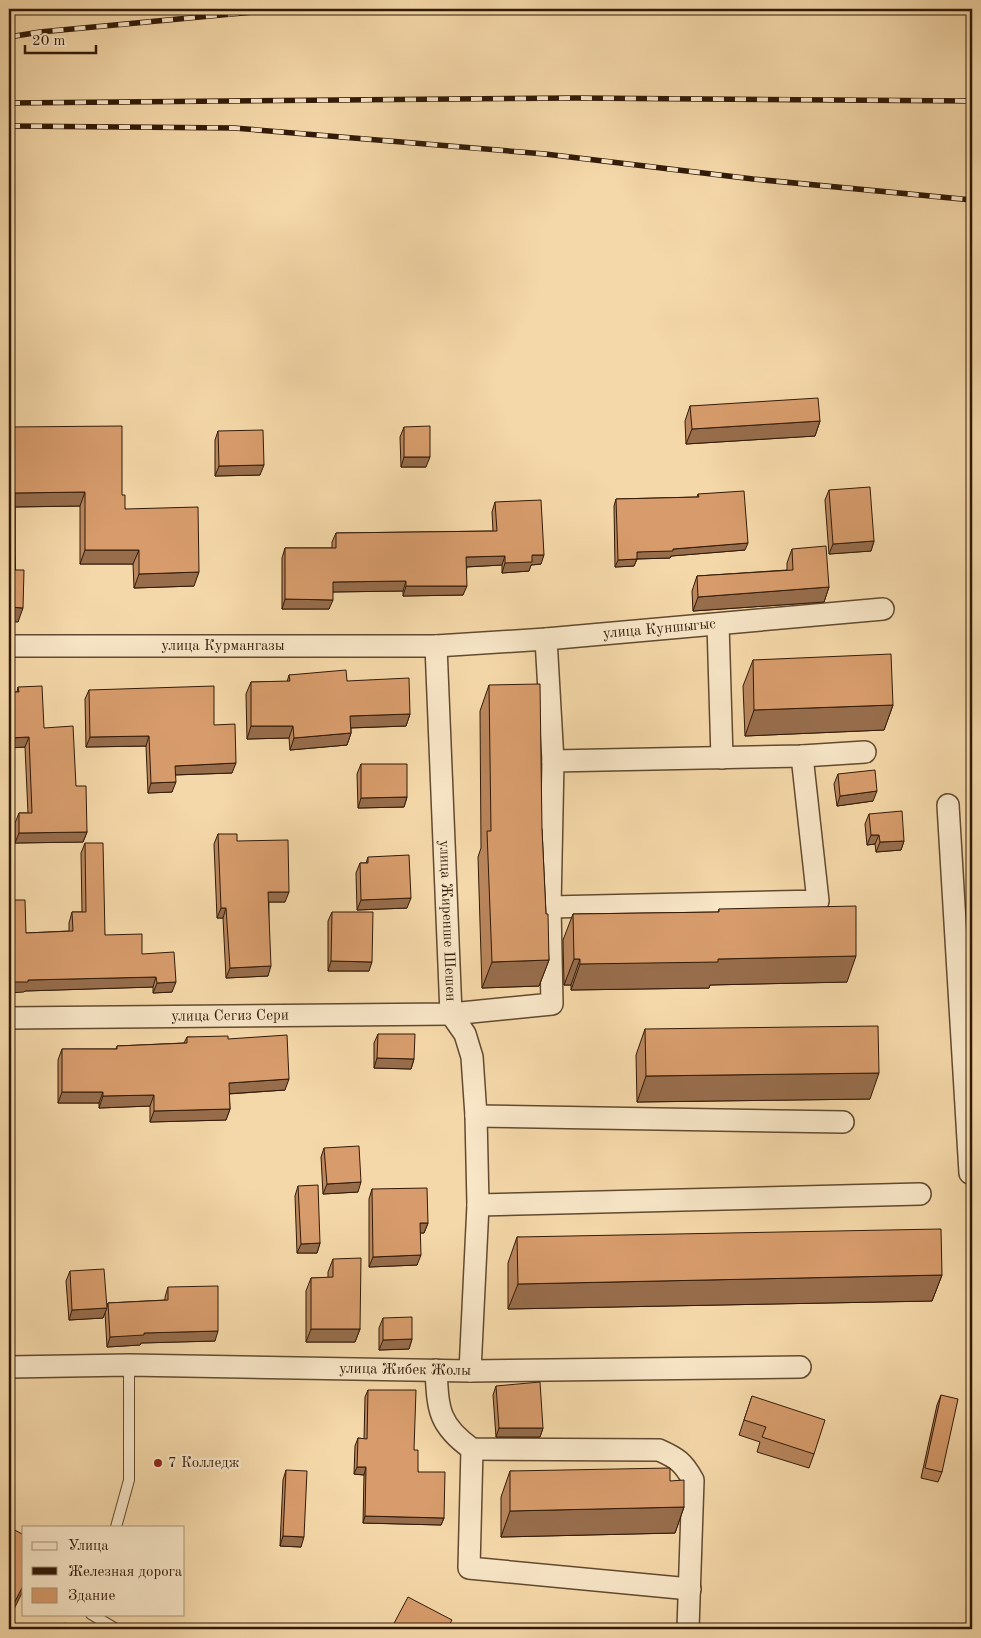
<svg xmlns="http://www.w3.org/2000/svg" width="981" height="1638" font-family="'Old Standard TT',serif">
	<style>
		.lines { fill: none; stroke-linecap: round; stroke-linejoin: round }
		.lane-casing { stroke: #624a30; stroke-width: 12 }
		.street-casing { stroke: #624a30; stroke-width: 24 }
		.lane { stroke: #f8e6c7; stroke-width: 10 }
		.street { stroke: #f8e6c7; stroke-width: 21 }
		.rail-casing { stroke: #311a08; stroke-width: 5.5 }
		.rail { stroke: #f8e6c7; stroke-width: 4; stroke-dasharray: 11; stroke-linecap: butt }
		.wall { fill: #ba865d; stroke: #311a08 }
		.shaded-wall { fill: #976d4c; stroke: #311a08 }
		.building { fill: #d89c6c; stroke: #311a08 }
		.poi-dot { fill: #8f2418; stroke: #f8e6c7; stroke-width: 2 }
		.labels { text-anchor: middle; dominant-baseline: central; stroke-width: 4.5; stroke-linejoin: round; paint-order: stroke }
		.street-label { font-size: 15px; fill: #311a08; stroke: #f8e6c7 }
		.poi-label { font-size: 15px; fill: #311a08; stroke: #f8e6c7; text-anchor: start }
	</style>
	<rect width="100%" height="100%" fill="#f5d8a9"/>
	<filter id="stains"><feTurbulence type="fractalNoise" baseFrequency=".004" numOctaves="4"/><feColorMatrix values="0 0 0 0 .2 0 0 0 0 .09 0 0 0 0 .02 0 0 0 .5 -.17"/></filter>
	<radialGradient id="worn" r=".72"><stop offset=".6" stop-color="#630" stop-opacity="0"/><stop offset="1" stop-color="#630" stop-opacity=".3"/></radialGradient>
	<g class="lines">
		<!-- lane casing -->
		<g class="lane-casing">
			<path id="lane" d="M116,1527L129,1480V1365
				M91,1614L116,1629"/>
		</g>
		<!-- street casing -->
		<g class="street-casing">
			<g id="street">
				<path d="M718,624L722,758"/>
				<path id="s1" d="M9,646H436L546,639L883,609"/>
				<path id="s2" d="M436,646L451,1014L465,1034L472,1057L476,1116L478,1205L470,1371"/>
				<path d="M553,761L802,756L865,752"/>
				<path d="M948,805L970,1173H972"/>
				<path d="M550,907L818,901L802,756"/>
				<path id="s3" d="M9,1018L451,1014L552,1004L550,907L553,761L546,639"/>
				<path d="M476,1116L843,1122"/>
				<path d="M478,1205L920,1194"/>
				<path id="s4" d="M9,1367L129,1365L470,1371L800,1367"/>
				<path d="M436,1370C438,1409 438,1425 472,1449L659,1450C677,1458 683,1462 693,1480L688,1629"/>
				<path d="M472,1449L469,1568L690,1589"/>
			</g>
		</g>
		<!-- lane -->
		<use href="#lane" class="lane"/>
		<!-- street -->
		<use href="#street" class="street"/>
		<!-- rail casing -->
		<g class="rail-casing">
			<path id="rail" d="M9,37L40,32L286,9
				M9,103L575,98L972,101
				M9,126L234,128L545,154L753,179L972,200"/>
		</g>
		<!-- rail -->
		<use href="#rail" class="rail"/>
	</g>
	<!-- wall -->
	<path class="wall" d="M690,406L820,421L815,436L686,444L685,421Z
		M9,427L122,495L125,509L194,586L134,588L133,564H80V506L15,507V570L18,622Z
		M404,427L426,467H401L400,437Z
		M218,431L260,475L215,476V440Z
		M829,490L874,541L871,551L829,554L825,500Z
		M698,494L745,550L671,556L670,558L637,559L634,566L615,567L614,506L616,499L697,497Z
		M495,502L541,564L531,565L529,571L502,573V565L467,567L463,595L403,596V591L333,592L329,609H282V558L285,548H332V542L336,533L493,531L492,512Z
		M792,549L829,587L824,602L693,611L692,591L697,576L787,570V563Z
		M753,660L893,705L884,730L745,736L743,686Z
		M289,675L347,681L410,714L406,726L351,728V733L347,745L290,750L289,738L247,739L246,694L251,682H287Z
		M489,685L542,829L546,914L549,960L539,986L482,988L478,857L481,848L480,711Z
		M18,687L44,728L76,786L87,832L83,842L15,843V823L19,813H28L25,747L9,748V692H17Z
		M89,690L214,725L232,773L175,775L172,792L148,793L146,746L86,747L85,699Z
		M361,764L407,797L404,807L358,808L357,774Z
		M838,774L873,801L837,806L834,784Z
		M869,814L904,841L901,850L876,852L875,844L867,845L865,824Z
		M218,834L237,841L285,902H269L268,976L226,978L223,918H217L214,844Z
		M85,843L105,935L142,954L172,992L153,993V987L25,991L24,992L26,933L69,931V923L72,912H82L81,853Z
		M368,857L407,908L357,910L356,873L360,863H366Z
		M719,909L847,982L710,985L709,988L571,990V985H564L563,940L573,914L718,912Z
		M332,912L369,971H328V921Z
		M645,1029L870,1099L637,1102L636,1055Z
		M378,1034L414,1059L411,1069L374,1068V1043Z
		M187,1037L228,1039L285,1090L229,1094L230,1109L226,1120L150,1122V1106L99,1108V1103H58V1060L62,1049H116L117,1046L184,1043Z
		M324,1148L358,1192L323,1194L321,1157Z
		M298,1186L320,1243L317,1253H297L295,1196Z
		M372,1189L428,1223L424,1233H420L417,1265L369,1267V1199Z
		M517,1237L942,1275L932,1301L508,1309V1263Z
		M333,1259L360,1329L355,1342H306V1291L311,1278H328V1272Z
		M70,1271L107,1307L108,1303L165,1300V1297L168,1287L215,1341L141,1343L140,1345L107,1347L105,1313L103,1318L69,1320L66,1281Z
		M383,1318L412,1339L409,1349L379,1350V1328Z
		M496,1386L543,1428L540,1437H496L493,1395Z
		M368,1390L414,1450L418,1472L444,1518L441,1525L363,1523L364,1475L354,1474L355,1446L358,1438L364,1439L365,1397Z
		M941,1395L942,1472L938,1482L921,1478L937,1405Z
		M752,1396L814,1454L809,1468L757,1452L760,1442L739,1435Z
		M286,1470L301,1547L280,1546L283,1480Z
		M510,1471L670,1481L684,1507L675,1533L501,1537V1497Z"/>
	<!-- shaded-wall -->
	<path class="shaded-wall" d="M820,421L815,436L686,444L692,429Z
		M404,457H430L426,467H401Z
		M264,465L260,475L215,476L219,466Z
		M85,492L80,506L10,507L15,493Z
		M874,541L871,551L829,554L833,544Z
		M748,543L745,550L671,556L670,558L634,559L637,552Z
		M85,550H139L133,564H80Z
		M532,555H544L541,564L531,565L529,571L502,573L505,563Z
		M505,556L502,565L463,567L466,557Z
		M637,559L634,566L615,567L618,560Z
		M199,572L194,586L134,588L139,574Z
		M406,581L403,591L329,592L333,582Z
		M406,586H467L463,595L403,596Z
		M829,587L824,602L693,611L698,597Z
		M285,599L333,600L329,609H282Z
		M9,607L23,608L18,622H9Z
		M893,705L884,730L745,736L754,710Z
		M410,714L406,726L346,728L350,716Z
		M251,726H293L289,738L247,739Z
		M351,733L347,745L290,750L294,738Z
		M149,736L146,746L86,747L90,737Z
		M29,737L25,747L9,748V738Z
		M236,763L232,773L171,775L175,766Z
		M176,782L172,792L148,793L151,783Z
		M877,791L873,801L837,806L840,796Z
		M407,797L404,807L358,808L361,798Z
		M87,832L83,842L15,843L19,833Z
		M871,835H879L875,844L867,845Z
		M904,841L901,850L876,852L880,842Z
		M268,892H289L285,902H265Z
		M411,898L407,908L357,910L361,900Z
		M221,908H226L223,918H217Z
		M856,956L847,982L710,985L709,988L571,990L580,964L718,959Z
		M574,959H580L571,985H564Z
		M549,960L539,986L482,988L492,962Z
		M331,961L372,962L369,971H328Z
		M271,966L268,976L226,978L230,968Z
		M156,977L153,987L25,991L24,992L9,993V982L28,980Z
		M176,982L172,992L153,993L157,983Z
		M377,1058L414,1059L411,1069L374,1068Z
		M879,1073L870,1099L637,1102L646,1076Z
		M289,1079L285,1090L225,1094L229,1083Z
		M62,1092H103L99,1103H58Z
		M154,1095L150,1106L99,1108L103,1096Z
		M230,1109L226,1120L150,1122L154,1111Z
		M14,1110L10,1122H9V1111Z
		M361,1182L358,1192L323,1194L327,1184Z
		M420,1223H428L424,1233H416Z
		M320,1243L317,1253H297L301,1244Z
		M421,1255L417,1265L369,1267L373,1257Z
		M942,1275L932,1301L508,1309L518,1284Z
		M107,1308L103,1318L69,1320L72,1310Z
		M311,1329H360L355,1342H306Z
		M218,1331L215,1341L141,1343L140,1345L107,1347L110,1337L144,1333Z
		M9,1332H14L9,1344Z
		M412,1339L409,1349L379,1350L383,1340Z
		M499,1428H543L540,1437H496Z
		M357,1467H366L364,1475L354,1474Z
		M684,1507L675,1533L501,1537L510,1511Z
		M365,1516L444,1518L441,1525L363,1523Z
		M283,1536L304,1537L301,1547L280,1546Z
		M24,1584V1589L9,1619V1613Z"/>
	<!-- building -->
	<path class="building" d="M818,398L820,421L692,429L690,406Z
		M122,426V495H125V509L198,507L199,572L139,574V550H85V492L15,493V570H24L23,608L9,607V427Z
		M430,426V457H404V427Z
		M263,430L264,465L219,466L218,431Z
		M870,487L874,541L833,544L829,490Z
		M744,491L748,543L673,549V551L637,552V559L618,560L616,499L699,497L698,494Z
		M541,500L544,555H532V562L505,563V556L466,557L467,586H406V581L333,582V600L285,599V548H336V533L497,531L495,502Z
		M826,546L829,587L698,597L697,576L793,570L792,549Z
		M891,654L893,705L754,710L753,660Z
		M346,670L347,681L409,678L410,714L350,716L351,733L294,738L293,726H251V682L290,681L289,675Z
		M540,684L542,829L546,914H548L549,960L492,962L487,831H491L489,685Z
		M42,686L44,728L73,726L76,786H86L87,832L19,833V813H32L29,737L9,738V692H19L18,687Z
		M214,686V725L235,724L236,763L175,766L176,782L151,783L149,736L90,737L89,690Z
		M361,764H407V797L361,798Z
		M875,770L877,791L840,796L838,774Z
		M902,811L904,841L880,842L879,835H871L869,814Z
		M218,834H237V841L288,840L289,892H268L271,966L230,968L226,908H221Z
		M85,843H103L105,935L142,934V954L174,952L176,982L157,983L156,977L28,980V982H9V900H25L26,933L73,931L72,912H86Z
		M409,855L411,898L361,900L360,863H368V857Z
		M856,906V956L718,959V962L580,964V959H574L573,914L719,912V909Z
		M332,912H373L372,962L331,961Z
		M878,1026L879,1073L646,1076L645,1029Z
		M378,1034H415L414,1059L377,1058Z
		M287,1035L289,1079L229,1083L230,1109L154,1111V1095L103,1096V1092H62V1049H117V1046L187,1043V1037L228,1036V1039Z
		M9,1053H12L14,1110L9,1111Z
		M359,1146L361,1182L327,1184L324,1148Z
		M318,1185L320,1243L301,1244L298,1186Z
		M427,1188L428,1223H420L421,1255L373,1257L372,1189Z
		M941,1229L942,1275L518,1284L517,1237Z
		M361,1258L360,1329H311V1278L333,1277V1259Z
		M104,1269L107,1308L72,1310L70,1271Z
		M218,1286V1331L144,1333V1335L110,1337L108,1303L168,1300V1287Z
		M9,1292H14V1332H9Z
		M412,1317V1339L383,1340V1318Z
		M540,1382L543,1428H499L496,1386Z
		M368,1390H416L414,1450H418V1472H445L444,1518L365,1516L366,1467H357L358,1438L367,1439Z
		M941,1395L958,1399L942,1472L925,1468Z
		M752,1396L825,1420L814,1454L762,1437L766,1427L744,1420Z
		M670,1468V1481L684,1480V1507L510,1511V1471Z
		M286,1470L307,1471L304,1537L283,1536Z
		M9,1527L24,1535V1584L9,1613Z
		M408,1597L452,1620L447,1629H391Z
		M65,1623L77,1629H62Z"/>
	<!-- markers -->
	<circle class="poi-dot" cx="158" cy="1463" r="5"/>
	<g class="labels">
		<!-- street labels -->
		<g class="street-label">
			<text stroke="none"><textPath href="#s1" startOffset="651">улица Куншыгыс</textPath></text>
			<text stroke="none"><textPath href="#s1" startOffset="214">улица Курмангазы</textPath></text>
			<text stroke="none"><textPath href="#s2" startOffset="275">улица Жиренше Шешен</textPath></text>
			<text stroke="none"><textPath href="#s3" startOffset="221">улица Сегиз Сери</textPath></text>
			<text stroke="none"><textPath href="#s4" startOffset="396">улица Жибек Жолы</textPath></text>
		</g>
		<!-- poi labels -->
		<g class="poi-label">
			<text x="168" y="1463">7 Колледж</text>
		</g>
	</g>
	<!-- margin -->
	<rect width="981" height="1638" fill="none" stroke="#f5d8a9" stroke-width="30"/>
	<rect x="10" y="10" width="961" height="1618" fill="none" stroke="#311a08" stroke-width="2.5"/>
	<rect x="15" y="15" width="951" height="1608" fill="none" stroke="#311a08"/>
	<!-- legend -->
	<rect x="22" y="1526" width="162" height="90" fill="#f8e6c7" stroke="#a8947b"/>
	<rect x="32" y="1542" width="25" height="8" fill="#f8e6c7" stroke="#a8947b"/>
	<text x="68" y="1550" font-size="15" fill="#311a08">Улица</text>
	<rect x="32" y="1567" width="25" height="8" fill="#311a08" stroke="#a8947b"/>
	<text x="68" y="1576" font-size="15" fill="#311a08">Железная дорога</text>
	<rect x="32" y="1588" width="25" height="15" fill="#d89c6c" stroke="#a8947b"/>
	<text x="68" y="1600" font-size="15" fill="#311a08">Здание</text>
	<!-- scale -->
	<path d="M25 45v8h71v-8" fill="none" stroke="#311a08" stroke-width="2.5"/>
	<text x="32" y="45" font-size="15" fill="#311a08" stroke="#f8e6c7" stroke-width="4" paint-order="stroke">20 m</text>
	<rect width="100%" height="100%" filter="url(#stains)"/>
	<rect width="100%" height="100%" fill="url(#worn)"/>
</svg>
